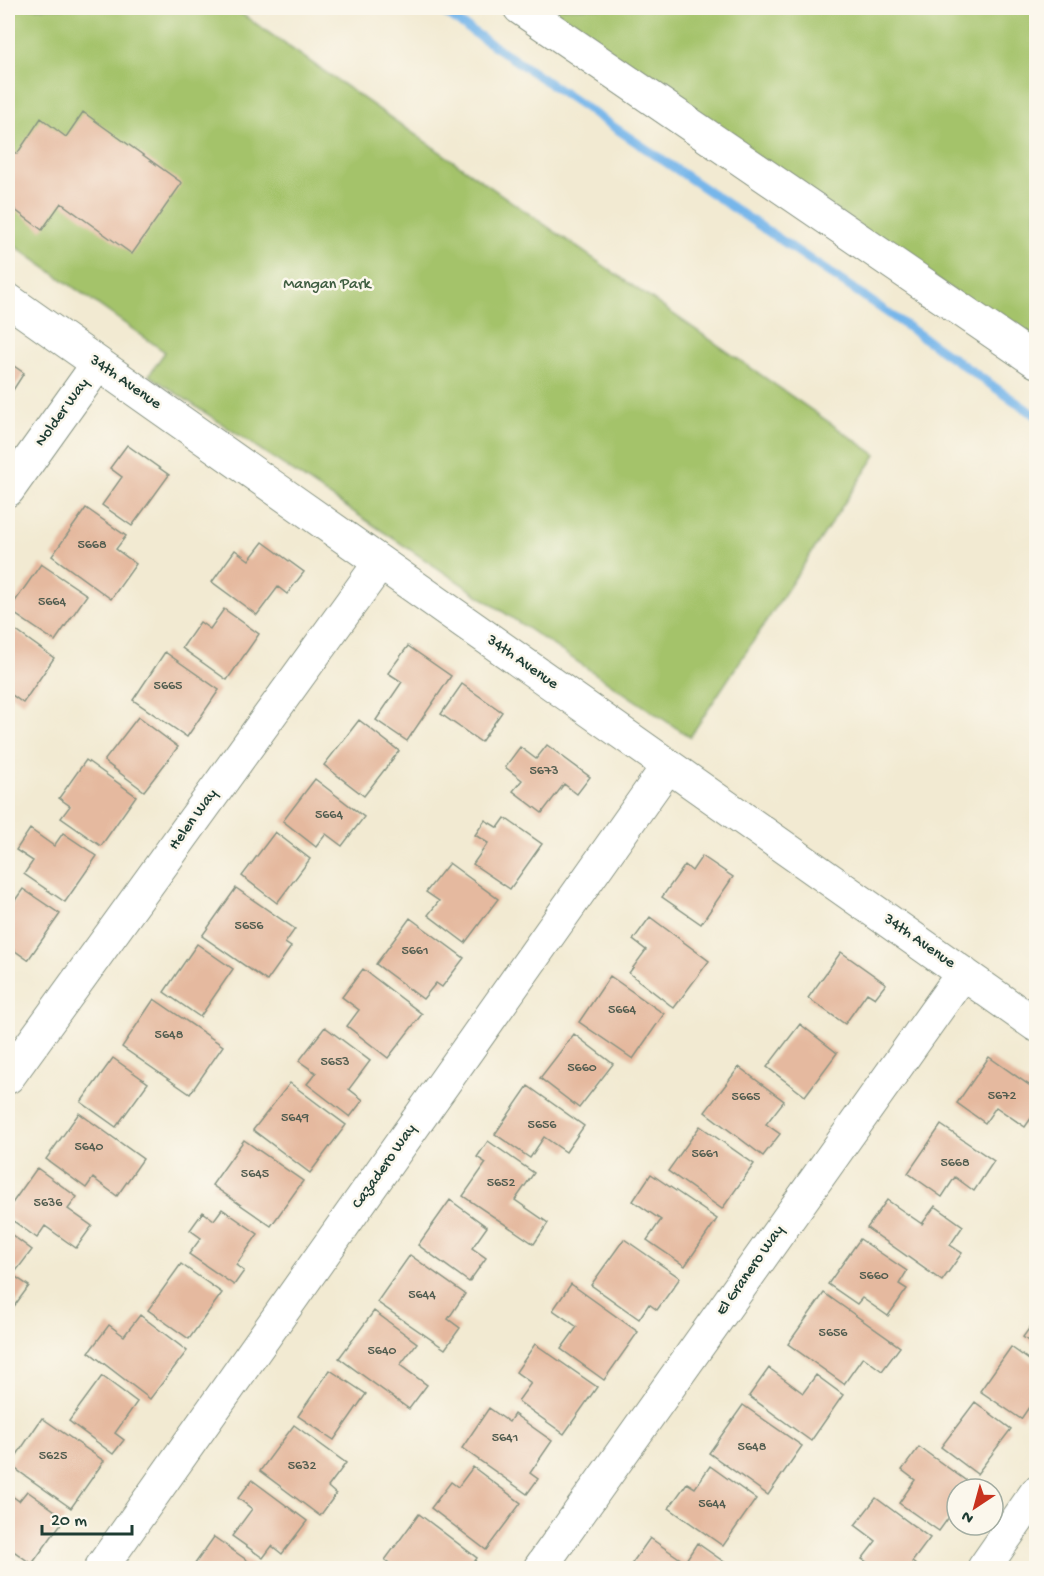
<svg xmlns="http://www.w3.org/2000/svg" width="1044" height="1576" font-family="'Gochi Hand',sans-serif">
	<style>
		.green { fill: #a4c36b; stroke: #628050; stroke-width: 1.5 }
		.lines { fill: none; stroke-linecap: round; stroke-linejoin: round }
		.stream { stroke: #76b6ea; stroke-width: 9 }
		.building { fill: #e5b99f }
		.minor-casing { stroke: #889483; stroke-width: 35 }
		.minor { stroke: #fff; stroke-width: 33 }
		.labels { text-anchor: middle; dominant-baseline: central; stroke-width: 5; stroke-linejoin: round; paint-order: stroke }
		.number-label { font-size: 14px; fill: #505c4f }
		.park-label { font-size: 16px; fill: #405e42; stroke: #fbf7ec }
		.street-label { font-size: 16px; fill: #1f3d34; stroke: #fbf7ec }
	</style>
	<rect width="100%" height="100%" fill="#fbf7ec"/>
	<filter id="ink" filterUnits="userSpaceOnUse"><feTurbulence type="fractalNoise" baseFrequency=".0167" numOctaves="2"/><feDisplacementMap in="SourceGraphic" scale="12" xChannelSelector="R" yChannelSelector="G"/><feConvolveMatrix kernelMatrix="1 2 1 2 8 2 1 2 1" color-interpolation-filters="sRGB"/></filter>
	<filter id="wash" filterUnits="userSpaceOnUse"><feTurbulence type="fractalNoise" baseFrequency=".008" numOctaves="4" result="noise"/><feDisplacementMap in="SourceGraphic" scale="24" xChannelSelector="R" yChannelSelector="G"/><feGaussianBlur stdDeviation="1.35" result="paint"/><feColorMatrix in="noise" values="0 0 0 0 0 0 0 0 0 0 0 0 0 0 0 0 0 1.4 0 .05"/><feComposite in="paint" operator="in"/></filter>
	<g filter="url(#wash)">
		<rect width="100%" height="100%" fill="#f2ead2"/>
		<!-- green -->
		<path class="green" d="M8,8H233L876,455L690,737L149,375L165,352L8,241Z
			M539,8H1036V347Z"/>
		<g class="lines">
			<!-- stream -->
			<path class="stream" d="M438,8L865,297L1036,416"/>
		</g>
		<g id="blocks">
			<!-- building -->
			<path class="building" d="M83,112L182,183L132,254L61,203L42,230L15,210L13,212L8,208V148L17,154L41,118L66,137Z
				M8,362L24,373L8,398Z
				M127,445L169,475L132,526L102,505L122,477L110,468Z
				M86,508L126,536L116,549L136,564L111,599L52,556Z
				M263,542L304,572L287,594L278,587L257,615L212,582L235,550L249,560Z
				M41,564L87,595L55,641L9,610Z
				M224,609L259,634L227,680L182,648L200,622L210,629Z
				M8,625L54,658L23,703L8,692Z
				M408,646L451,676L407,741L376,720L402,682L388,673Z
				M165,652L219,690L187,737L133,700Z
				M462,684L502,712L481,742L441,714Z
				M138,717L178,747L144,791L104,761Z
				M359,720L399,751L364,796L324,765Z
				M547,745L590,777L577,794L564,784L542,813L513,791L522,780L505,767L520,747L536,759Z
				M86,760L136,796L101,846L61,818L70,806L59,798Z
				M315,779L364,817L342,846L326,834L316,847L283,821Z
				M505,818L542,844L510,889L473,864L488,843L475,835L485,820L498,828Z
				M30,829L54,846L63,833L97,856L65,902L24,874L33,861L16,850Z
				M275,832L310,859L277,903L242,876Z
				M702,856L733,877L701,924L662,897L685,865L692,871Z
				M449,863L498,899L465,943L428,915L439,901L426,892Z
				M236,888L295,929L285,943L291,947L267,981L202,936Z
				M23,889L60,914L28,960L8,946V910Z
				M650,917L709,961L674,1008L629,973L646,950L633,940Z
				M410,918L464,958L442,987L436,983L423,999L376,964Z
				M197,944L233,969L200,1017L164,992Z
				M841,952L886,984L875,998L867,993L845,1024L808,998Z
				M363,969L422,1014L388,1058L347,1026L359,1010L342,997Z
				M610,976L664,1014L633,1059L579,1022Z
				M154,999L223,1046L190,1094L122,1047Z
				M800,1024L837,1053L805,1096L767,1067Z
				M325,1027L370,1061L349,1089L363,1100L350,1117L307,1084L316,1073L299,1061Z
				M574,1034L613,1064L579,1108L540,1078Z
				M989,1057L1036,1090V1111L1025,1127L996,1107L985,1123L957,1103Z
				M113,1058L148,1083L116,1127L81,1102Z
				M739,1067L784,1101L766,1124L780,1134L763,1156L705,1112Z
				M290,1083L346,1125L310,1173L253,1130Z
				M528,1086L584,1126L566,1152L544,1137L530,1158L495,1134Z
				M79,1113L143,1159L117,1196L93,1178L86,1188L46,1159Z
				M941,1125L994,1161L974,1191L955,1177L942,1197L908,1173Z
				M700,1126L754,1164L722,1209L668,1171Z
				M244,1140L303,1181L271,1226L212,1185Z
				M488,1141L534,1173L515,1200L548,1223L534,1244L463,1196L486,1163L477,1157Z
				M37,1168L77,1197L68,1209L92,1226L76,1248L45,1226L37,1238L8,1217V1209Z
				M651,1174L717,1219L685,1266L647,1240L661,1220L633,1201Z
				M450,1200L487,1227L472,1248L486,1258L469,1282L418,1245Z
				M887,1200L922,1224L935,1206L963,1226L950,1245L962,1253L942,1281L867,1228Z
				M222,1209L258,1234L236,1265L244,1271L234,1285L189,1254L201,1238L190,1230L203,1212L214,1220Z
				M8,1232L32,1250L13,1275L29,1286L12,1309L8,1305Z
				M624,1239L680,1278L657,1310L649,1304L639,1319L591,1285Z
				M860,1239L907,1271L899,1284L907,1289L888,1316L862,1298L857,1304L828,1284Z
				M410,1255L465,1294L448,1319L460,1328L445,1349L377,1302Z
				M181,1264L222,1293L189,1339L148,1310Z
				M571,1284L638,1332L604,1380L561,1349L577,1327L553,1310Z
				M824,1293L900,1347L882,1371L863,1357L844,1384L788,1344Z
				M374,1311L417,1343L400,1365L427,1385L409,1409L339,1358Z
				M140,1315L187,1351L150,1399L89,1352L109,1325L124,1336Z
				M1036,1319V1347L1023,1337Z
				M535,1344L597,1387L564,1434L518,1401L531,1383L516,1372Z
				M1011,1347L1036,1365V1397L1021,1419L980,1391Z
				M769,1368L803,1393L816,1375L843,1395L811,1441L749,1396Z
				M330,1370L366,1394L334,1440L298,1416Z
				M102,1376L137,1402L115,1433L124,1440L113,1454L69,1421Z
				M975,1402L1011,1429L977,1474L941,1447Z
				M743,1405L802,1446L768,1495L709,1453Z
				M489,1408L509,1422L514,1414L552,1441L530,1473L538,1479L527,1494L462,1448Z
				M42,1418L104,1461L71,1508L10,1465Z
				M294,1425L346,1463L328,1487L336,1494L320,1516L260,1471Z
				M919,1447L972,1485L969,1489H957V1506L939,1531L899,1503L915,1480L902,1470Z
				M710,1466L756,1499L723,1546L669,1508L687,1483L695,1488Z
				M473,1467L521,1503L486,1550L431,1508L451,1482L458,1487Z
				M252,1480L307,1521L282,1554L272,1546L263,1558L232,1536L252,1509L238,1498Z
				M27,1491L65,1518L32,1564L8,1547V1493L19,1501Z
				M876,1498L930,1538L912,1562L919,1567L918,1568H876L862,1559L876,1541L855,1525Z
				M419,1514L477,1558L470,1568H397L385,1560Z
				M214,1537L258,1568H192Z
				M650,1538L685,1562L697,1543L727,1564L724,1568H633L630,1566Z"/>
		</g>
	</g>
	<g filter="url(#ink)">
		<use href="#blocks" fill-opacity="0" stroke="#889483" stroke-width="1.5"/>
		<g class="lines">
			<!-- minor casing -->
			<g class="minor-casing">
				<path id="minor" d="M520,8L1036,361
					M8,300L1036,1025
					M8,490L98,364
					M8,1077L380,563
					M101,1568L668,766
					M540,1568L963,973
					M984,1568L1036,1493"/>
			</g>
			<!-- minor -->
			<use href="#minor" class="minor"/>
		</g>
	</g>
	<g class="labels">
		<!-- number labels -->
		<g class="number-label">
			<text x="92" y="545">5668</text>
			<text x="52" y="602">5664</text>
			<text x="168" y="686">5665</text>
			<text x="544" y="771">5673</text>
			<text x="329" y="815">5664</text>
			<text x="249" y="926">5656</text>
			<text x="415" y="951">5661</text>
			<text x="622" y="1010">5664</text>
			<text x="169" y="1035">5648</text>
			<text x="335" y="1062">5653</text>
			<text x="582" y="1068">5660</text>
			<text x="1002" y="1096">5672</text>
			<text x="746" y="1097">5665</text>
			<text x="295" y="1118">5649</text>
			<text x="542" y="1125">5656</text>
			<text x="89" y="1147">5640</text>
			<text x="705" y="1154">5661</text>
			<text x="955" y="1163">5668</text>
			<text x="255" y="1174">5645</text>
			<text x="501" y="1183">5652</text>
			<text x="48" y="1203">5636</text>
			<text x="874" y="1276">5660</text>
			<text x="422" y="1295">5644</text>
			<text x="833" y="1333">5656</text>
			<text x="382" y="1351">5640</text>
			<text x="505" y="1438">5641</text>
			<text x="752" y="1447">5648</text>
			<text x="53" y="1456">5625</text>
			<text x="302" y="1466">5632</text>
			<text x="712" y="1504">5644</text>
		</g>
		<!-- park labels -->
		<g class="park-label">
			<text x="327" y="285">Mangan Park</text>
		</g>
		<!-- street labels -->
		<g class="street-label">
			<text transform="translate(125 383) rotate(35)">34th Avenue</text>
			<text transform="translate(63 413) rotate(-54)">Nolder Way</text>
			<text transform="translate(522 663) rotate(35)">34th Avenue</text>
			<text transform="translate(194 820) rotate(-54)">Helen Way</text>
			<text transform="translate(919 942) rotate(35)">34th Avenue</text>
			<text transform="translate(385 1167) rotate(-55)">Cazadero Way</text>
			<text transform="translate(751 1271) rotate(-55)">El Granero Way</text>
		</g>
	</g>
	<!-- margin -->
	<rect width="1044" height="1576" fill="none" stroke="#fbf7ec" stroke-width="30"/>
	<!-- north arrow -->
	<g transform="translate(975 1507) rotate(216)"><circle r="28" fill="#fbf7ec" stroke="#a3ada2" stroke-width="1.5"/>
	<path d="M0-4.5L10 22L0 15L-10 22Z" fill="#c8321e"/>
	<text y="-9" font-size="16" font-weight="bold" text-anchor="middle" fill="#1f3d34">N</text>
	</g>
	<!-- scale -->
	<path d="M42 1525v9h90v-9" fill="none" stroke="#1f3d34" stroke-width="3"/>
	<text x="51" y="1525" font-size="18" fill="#1f3d34" stroke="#fbf7ec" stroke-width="4.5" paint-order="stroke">20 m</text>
</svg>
